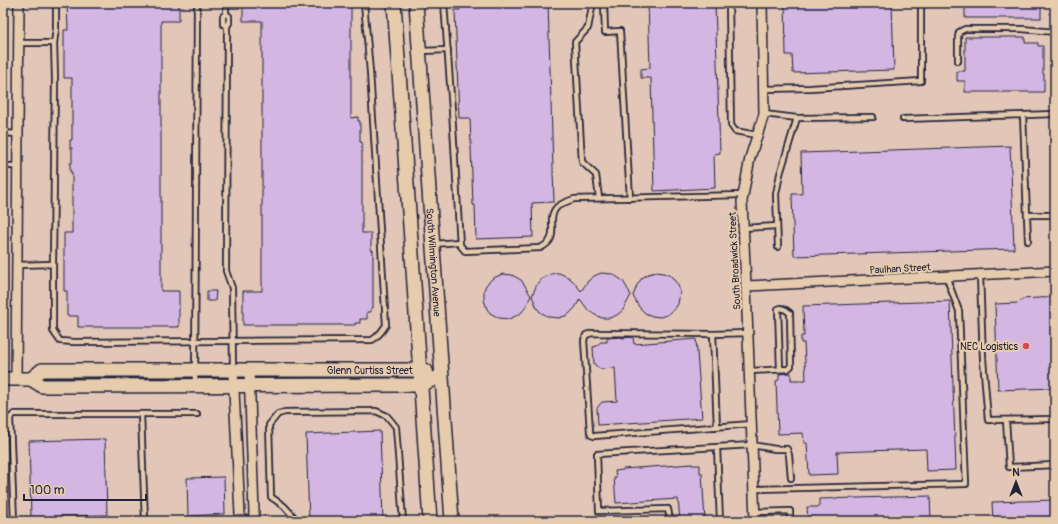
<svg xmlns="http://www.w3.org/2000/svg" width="1058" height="524" font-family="Pangolin,sans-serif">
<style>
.building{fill:#d4b6e3;stroke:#22223b}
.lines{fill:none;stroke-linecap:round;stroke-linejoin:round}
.lane-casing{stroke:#22223b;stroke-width:8}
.street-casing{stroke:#22223b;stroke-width:12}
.secondary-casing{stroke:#22223b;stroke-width:16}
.lane{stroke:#e6cbad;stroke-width:4.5}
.street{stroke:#e6cbad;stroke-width:9}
.secondary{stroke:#e6cbad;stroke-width:13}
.poi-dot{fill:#d1495b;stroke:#e6cbad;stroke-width:1.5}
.labels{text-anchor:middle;stroke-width:4;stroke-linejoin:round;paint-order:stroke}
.street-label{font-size:10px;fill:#22223b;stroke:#e6cbad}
.poi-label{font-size:10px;fill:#22223b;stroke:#e6cbad;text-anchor:end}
</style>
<rect width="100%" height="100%" fill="#e2c7b8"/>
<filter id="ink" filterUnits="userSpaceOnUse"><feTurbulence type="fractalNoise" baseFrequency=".025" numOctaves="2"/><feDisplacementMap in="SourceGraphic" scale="8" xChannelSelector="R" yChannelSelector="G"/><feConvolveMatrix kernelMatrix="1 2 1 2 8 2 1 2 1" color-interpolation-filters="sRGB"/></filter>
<g filter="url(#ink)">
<g class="building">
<polygon points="67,3 179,3 179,21 161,21 161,291 179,291 179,327 78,327 78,316 67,316 67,291 64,291 64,233 72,233 72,172 70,172 70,163 72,163 72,148 70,148 70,140 72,140 72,78 64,78 64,30 68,30"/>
<polygon points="243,3 351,3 351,118 358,117 358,121 360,121 360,142 362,142 362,233 371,233 371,250 373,250 373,308 371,308 371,312 367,312 367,319 360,319 360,323 355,323 355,325 243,325 243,291 262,291 262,21 243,21"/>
<polygon points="459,3 548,3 554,202 532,203 533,237 476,239 475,205 473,205 470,118 459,118 455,10 460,10"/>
<polygon points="648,3 715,3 720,153 714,154 715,188 654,191 651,78 641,78 641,69 650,68"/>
<polygon points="785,3 892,3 894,70 793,73 792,55 786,55"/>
<rect x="965" y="3" width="76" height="15"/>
<polygon points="965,37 1025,37 1025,43 1038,43 1038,46 1043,46 1043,74 1044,74 1044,92 965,92 965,81 957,81 957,71 965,71"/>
<polygon points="1010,146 1014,249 794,256 792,194 802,194 801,153"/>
<polygon points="656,272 663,273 671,276 678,285 680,292 678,304 674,310 667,315 660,317 652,316 645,313 639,307 633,296 637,285 642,278 648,274"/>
<polygon points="554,273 559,273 568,277 572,280 581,291 588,281 594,276 601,273 613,274 623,281 631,295 623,310 617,315 610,318 602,318 595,315 588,310 580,299 575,308 568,315 559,318 549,317 540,312 537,308 532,296 537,284 540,280 549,275"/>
<polygon points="503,274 512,275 521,280 524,284 531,296 525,308 522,312 518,315 509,319 499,318 490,313 487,309 484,300 484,290 486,285 493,278"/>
<polygon points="207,291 216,291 215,301 207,301"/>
<polygon points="1055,297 1055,388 998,390 995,304 1018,303 1022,299"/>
<polygon points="950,301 956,470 927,471 926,449 837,452 838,474 809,475 807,443 804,443 803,433 778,434 776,381 779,380 779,374 791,373 791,380 806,380 804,343 801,343 801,336 804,336 803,306"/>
<polygon points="622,337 622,338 633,337 634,344 696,339 702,418 598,425 597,408 602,402 617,401 615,368 600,369 594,364 593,347 597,346 597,345 601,342 607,342 607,338"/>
<polygon points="380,431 383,521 309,521 306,434"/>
<polygon points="105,439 107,515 31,517 29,441"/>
<polygon points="692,464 692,465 700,465 700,473 702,473 705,521 680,521 678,499 616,503 614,478 616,478 615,471 623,470 623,469"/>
<polygon points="224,477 225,514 188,516 187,478"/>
<polygon points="930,496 931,521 808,521 807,507 819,507 819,499"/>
<polygon points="1055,500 1055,521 993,521 992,502"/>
</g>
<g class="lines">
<defs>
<g id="lane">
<path d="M444,3L452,110L460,245L465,251L540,248C563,238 544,220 557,207C562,203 568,201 574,199L743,195"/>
<polyline points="592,3 592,7 588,28 575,42 582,162 596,175 599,198"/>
<polyline points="604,3 605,32 620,31 630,198"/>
<polyline points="729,3 731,125 735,131 757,135"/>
<polyline points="226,14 229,16 229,23 227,26 223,24 223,16 226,14 226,3"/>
<polyline points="227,26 226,271 232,288 233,370"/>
<polyline points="19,43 54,43 55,79 53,264"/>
<polyline points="54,43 56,29 56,3"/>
<polyline points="421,51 448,50"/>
<polyline points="958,61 958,37 959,32 965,29 1022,29 1055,32"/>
<polyline points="763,89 811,88 921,81 921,3"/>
<polyline points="764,114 797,118 780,174 776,194 778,247"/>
<polyline points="1023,115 1028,241"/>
<polyline points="797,118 873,117"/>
<polyline points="903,119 1055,114"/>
<polyline points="3,133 18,134"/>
<polyline points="3,166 18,166"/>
<polyline points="1027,215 1055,215"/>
<polyline points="743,228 777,226"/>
<polyline points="434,244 459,242"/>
<path d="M17,265L53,264V331L60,341L74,342L372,340C379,336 382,331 386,325L370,72L364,3"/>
<polyline points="980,275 983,359 988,420 1055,419"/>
<polyline points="713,334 748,333"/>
<polyline points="750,371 788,369 791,366 790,313 786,310 781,308 778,309 780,369"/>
<polyline points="195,385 197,3"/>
<polyline points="141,414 197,414"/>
<polyline points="1006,420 1009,467 1055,465"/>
<polyline points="717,427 713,334 592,333 586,335 584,340 590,432 591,435 594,436 752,424"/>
<polyline points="717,447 752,445 775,449 787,449 789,455 791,478"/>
<polyline points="754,489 966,484 959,311 946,276"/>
<polyline points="755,512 790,511 790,521"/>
<polyline points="14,521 10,418 14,414 141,414 145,521"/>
<polyline points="294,521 294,517 284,506 271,497 269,425 278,414 285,412 376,411 387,416 396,427 403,521"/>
<polyline points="670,521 668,509 599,511 597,454 717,447 720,521"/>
</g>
<g id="street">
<polyline points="746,286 1055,271"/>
<polyline points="249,369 254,513 253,519"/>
<polyline points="233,370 240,515 241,519"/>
<polyline points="16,379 19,3"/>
<polyline points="755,521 746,286 742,201 750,158 764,114 762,3"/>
</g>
<g id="secondary">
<polyline points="394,3 411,240 430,521"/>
<path id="s1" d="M416,3L452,521"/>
<polyline points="3,379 31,379 42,386 399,385 421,385 441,376"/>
<path id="s2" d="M31,379L42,370H411L420,369L426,371"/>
</g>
</defs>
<use href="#lane" class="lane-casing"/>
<use href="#street" class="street-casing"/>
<use href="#secondary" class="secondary-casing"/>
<use href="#lane" class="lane"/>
<use href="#street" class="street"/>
<use href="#secondary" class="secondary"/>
</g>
</g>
<circle class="poi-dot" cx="1026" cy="346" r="4"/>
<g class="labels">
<g class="street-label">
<text transform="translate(734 261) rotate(-93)" y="4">South Broadwick Street</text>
<text dy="4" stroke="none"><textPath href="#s1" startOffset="260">South Wilmington Avenue</textPath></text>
<text transform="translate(900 268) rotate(-3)" y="4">Paulhan Street</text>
<text dy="4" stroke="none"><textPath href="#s2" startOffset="342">Glenn Curtiss Street</textPath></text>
</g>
<g class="poi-label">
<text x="1018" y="350">NEC Logistics</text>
</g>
</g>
<rect width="1058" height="524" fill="none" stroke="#e6cbad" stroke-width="16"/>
<rect x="8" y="8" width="1042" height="508" fill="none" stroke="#22223b" stroke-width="1.5" filter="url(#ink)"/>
<g transform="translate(1016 482)" stroke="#e6cbad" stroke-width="3" paint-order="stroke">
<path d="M0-3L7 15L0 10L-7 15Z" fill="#22223b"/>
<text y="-6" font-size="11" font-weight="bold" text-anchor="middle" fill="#22223b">N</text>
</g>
<path d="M24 494v6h122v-6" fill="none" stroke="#22223b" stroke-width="2"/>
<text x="30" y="494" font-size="12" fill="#22223b" stroke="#e6cbad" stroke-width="3" paint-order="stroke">100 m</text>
</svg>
